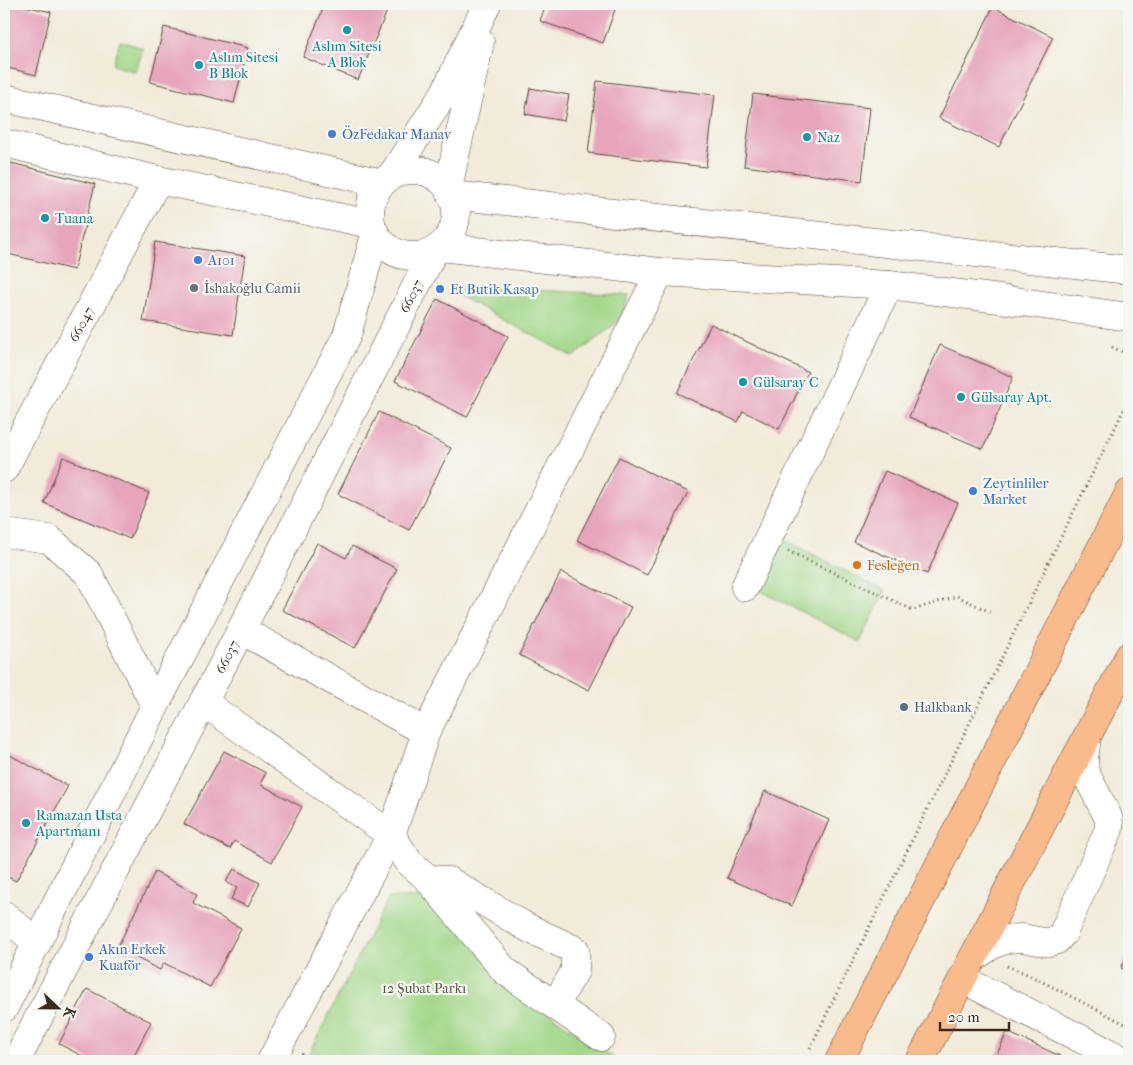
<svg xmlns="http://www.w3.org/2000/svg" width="1133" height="1065" font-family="'IM FELL French Canon',serif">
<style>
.green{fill:#a1d788;stroke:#6e8053}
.building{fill:#e7a5bc}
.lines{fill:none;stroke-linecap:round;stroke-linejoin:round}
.minor-casing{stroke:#56473a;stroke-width:29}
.major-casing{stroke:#56473a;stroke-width:29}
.path{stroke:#56473a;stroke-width:3;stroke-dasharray:1 4;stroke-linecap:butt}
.minor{stroke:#fff;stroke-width:28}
.major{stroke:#fabb8c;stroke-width:28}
.culture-dot{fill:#0f9aa8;stroke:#f6f6f2;stroke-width:2}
.shop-dot{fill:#3f7fe0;stroke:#f6f6f2;stroke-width:2}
.worship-dot{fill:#6b7280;stroke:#f6f6f2;stroke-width:2}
.food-dot{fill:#e8710a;stroke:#f6f6f2;stroke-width:2}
.service-dot{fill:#5c6f8a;stroke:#f6f6f2;stroke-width:2}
.labels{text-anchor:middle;stroke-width:4.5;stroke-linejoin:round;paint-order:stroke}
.culture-label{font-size:14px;fill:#0d838f;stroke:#f6f6f2;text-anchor:start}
.shop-label{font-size:14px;fill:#366cbe;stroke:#f6f6f2;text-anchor:start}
.worship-label{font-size:14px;fill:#5b616d;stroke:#f6f6f2;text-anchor:start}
.street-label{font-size:14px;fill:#3b2a1e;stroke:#f6f6f2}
.food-label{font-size:14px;fill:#c56008;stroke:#f6f6f2;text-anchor:start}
.service-label{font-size:14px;fill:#4e5e75;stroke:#f6f6f2;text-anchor:start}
.park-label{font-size:14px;fill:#545538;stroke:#f6f6f2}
</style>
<rect width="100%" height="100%" fill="#f6f6f2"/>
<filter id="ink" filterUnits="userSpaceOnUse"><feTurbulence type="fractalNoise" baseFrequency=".02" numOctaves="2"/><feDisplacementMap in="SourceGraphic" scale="10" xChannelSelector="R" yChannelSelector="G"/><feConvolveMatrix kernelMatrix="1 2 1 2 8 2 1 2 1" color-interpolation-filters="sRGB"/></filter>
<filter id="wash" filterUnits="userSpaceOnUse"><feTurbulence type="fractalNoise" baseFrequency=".0096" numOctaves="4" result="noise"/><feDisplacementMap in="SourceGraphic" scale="20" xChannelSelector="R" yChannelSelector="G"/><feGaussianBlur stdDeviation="1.12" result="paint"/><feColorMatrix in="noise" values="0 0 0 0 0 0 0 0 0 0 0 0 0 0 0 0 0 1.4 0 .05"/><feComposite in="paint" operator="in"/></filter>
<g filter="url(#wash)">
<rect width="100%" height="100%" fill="#f2ebd9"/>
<g class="green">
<polygon points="120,41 143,48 136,72 113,65"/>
<polygon points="462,286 629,295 619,321 573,357 452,292"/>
<polygon points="785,540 885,591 860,642 759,590"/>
<polygon points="442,897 497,978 618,1061 305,1061 388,898"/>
</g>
<g id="blocks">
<g class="building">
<polygon points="9,4 16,4 51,12 36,75 4,67 4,24"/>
<polygon points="325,4 390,4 358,80 303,57"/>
<polygon points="546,4 617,4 603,43 540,21"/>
<polygon points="993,7 1053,37 999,147 939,118"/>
<polygon points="164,27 248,48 234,103 150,82"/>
<polygon points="597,81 715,95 706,167 588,153"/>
<polygon points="530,88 569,95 564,121 525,114"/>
<polygon points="753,94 870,108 862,181 744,166"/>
<polygon points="7,162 95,184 74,270 4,253 4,175"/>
<polygon points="155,242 245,256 233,335 143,321"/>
<polygon points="437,299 508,336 467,417 395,381"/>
<polygon points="711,324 808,372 779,429 743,411 738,422 677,393"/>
<polygon points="940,345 1013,377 983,449 909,417"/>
<polygon points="379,412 451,448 409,530 338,494"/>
<polygon points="63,457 149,493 130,539 44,503"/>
<polygon points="619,457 688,492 647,575 577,540"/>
<polygon points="885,471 958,503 927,574 854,542"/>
<polygon points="317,543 346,558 352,546 397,569 355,648 282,610"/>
<polygon points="561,572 631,607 589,690 519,655"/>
<polygon points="224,751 266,773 260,784 302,807 272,862 234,841 230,849 184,824"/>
<polygon points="4,752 68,786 16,881 4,875"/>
<polygon points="765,791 829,820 792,906 727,878"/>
<polygon points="234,869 260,883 248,907 231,899 237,888 226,882"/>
<polygon points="155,872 197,894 193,903 241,928 210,987 164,963 160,970 117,948"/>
<polygon points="1129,952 1129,972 1121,968"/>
<polygon points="87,989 151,1022 131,1061 92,1061 59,1044"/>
<polygon points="1007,1032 1060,1056 1058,1061 994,1061"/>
</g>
</g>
</g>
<g filter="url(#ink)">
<use href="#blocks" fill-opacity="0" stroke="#56473a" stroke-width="1"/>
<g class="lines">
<defs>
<g id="minor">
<polyline points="4,98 382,183"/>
<polyline points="4,143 158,180 371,224"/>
<circle cx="413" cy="213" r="43"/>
<polyline points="392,175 445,92 487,4"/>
<polyline points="448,188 480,42"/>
<polyline points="451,195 1129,270"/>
<polyline points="440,247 660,272 889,285 1000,299 1129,317"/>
<path id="s1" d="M4,469L158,180"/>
<polyline points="4,533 49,539 89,574 155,706"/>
<polyline points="745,587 889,285"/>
<polyline points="241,630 426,732"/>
<polyline points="203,702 391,835 409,862 427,878 505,971 601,1037"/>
<polyline points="427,878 449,881 528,928 575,950 575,971 555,1005"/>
<polyline points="4,915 37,943"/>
<polyline points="973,958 992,945 1007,939 1022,938 1044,942 1050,942 1057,940 1063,933 1109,829 1109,823 1108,817 1085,772 1084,759 1087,737"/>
<polyline points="962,979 1125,1061"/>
<polyline points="4,1008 155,706 347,335 375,235"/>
<path id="s2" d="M16,1061L241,630L434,251"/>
<polyline points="271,1061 391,835 426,732 660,272"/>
</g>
<g id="major">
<polyline points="839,1061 1129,493"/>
<polyline points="920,1061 1070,769 1129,656"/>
</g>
</defs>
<use href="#minor" class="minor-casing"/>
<use href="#major" class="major-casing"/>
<g class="path">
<polyline points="1112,347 1121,351 1129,359"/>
<polyline points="788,551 913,610 957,596 990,612"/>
<polyline points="1007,966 1027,974 1129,1026"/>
<polyline points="810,1048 1125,407 1129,395"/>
<polyline points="301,1054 314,1061"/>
</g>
<use href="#minor" class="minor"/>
<use href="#major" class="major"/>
</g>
</g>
<g class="culture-dot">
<circle cx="347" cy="30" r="5"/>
<circle cx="199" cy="65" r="5"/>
<circle cx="807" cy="137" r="5"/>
<circle cx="45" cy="218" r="5"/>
<circle cx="743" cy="382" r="5"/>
<circle cx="961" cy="397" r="5"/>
<circle cx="26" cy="823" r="5"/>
</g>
<g class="shop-dot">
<circle cx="332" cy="134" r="5"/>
<circle cx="198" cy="260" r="5"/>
<circle cx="440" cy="289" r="5"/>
<circle cx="973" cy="491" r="5"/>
<circle cx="89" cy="957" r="5"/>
</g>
<circle class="worship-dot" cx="194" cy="288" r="5"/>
<circle class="food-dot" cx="857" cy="565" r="5"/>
<circle class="service-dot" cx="904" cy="707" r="5"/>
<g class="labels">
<g class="culture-label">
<text x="347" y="51" text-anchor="middle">Aslım Sitesi<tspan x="347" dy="16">A Blok</tspan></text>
<text x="209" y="62">Aslım Sitesi<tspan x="209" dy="16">B Blok</tspan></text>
<text x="817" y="142">Naz</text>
<text x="55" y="223">Tuana</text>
<text x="753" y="387">Gülsaray C</text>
<text x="971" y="402">Gülsaray Apt.</text>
<text x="36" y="820">Ramazan Usta<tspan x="36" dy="16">Apartmanı</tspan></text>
</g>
<g class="shop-label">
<text x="342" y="139">ÖzFedakar Manav</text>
<text x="208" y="265">A101</text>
<text x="450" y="294">Et Butik Kasap</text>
<text x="983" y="488">Zeytinliler<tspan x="983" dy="16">Market</tspan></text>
<text x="99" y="954">Akın Erkek<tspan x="99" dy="16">Kuaför</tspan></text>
</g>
<g class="worship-label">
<text x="204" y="293">İshakoğlu Camii</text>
</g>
<g class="street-label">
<text dy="5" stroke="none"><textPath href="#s2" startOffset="861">66037</textPath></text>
<text dy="5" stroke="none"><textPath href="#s1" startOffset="164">66047</textPath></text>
<text dy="5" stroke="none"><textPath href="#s2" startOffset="456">66037</textPath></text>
</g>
<g class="food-label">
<text x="867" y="570">Fesleğen</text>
</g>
<g class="service-label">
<text x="914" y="712">Halkbank</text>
</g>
<g class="park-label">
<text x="424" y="993">12 Şubat Parkı</text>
</g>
</g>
<rect width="1133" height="1065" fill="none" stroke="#f6f6f2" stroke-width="20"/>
<g transform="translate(58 1008) rotate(112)" stroke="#f6f6f2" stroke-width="4" paint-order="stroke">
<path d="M0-4L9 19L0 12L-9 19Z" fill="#3b2a1e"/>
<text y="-8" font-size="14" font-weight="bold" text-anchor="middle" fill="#3b2a1e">K</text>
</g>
<path d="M940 1022v8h69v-8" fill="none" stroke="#3b2a1e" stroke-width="2.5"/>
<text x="948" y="1022" font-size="15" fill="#3b2a1e" stroke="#f6f6f2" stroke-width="4" paint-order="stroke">20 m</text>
</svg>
